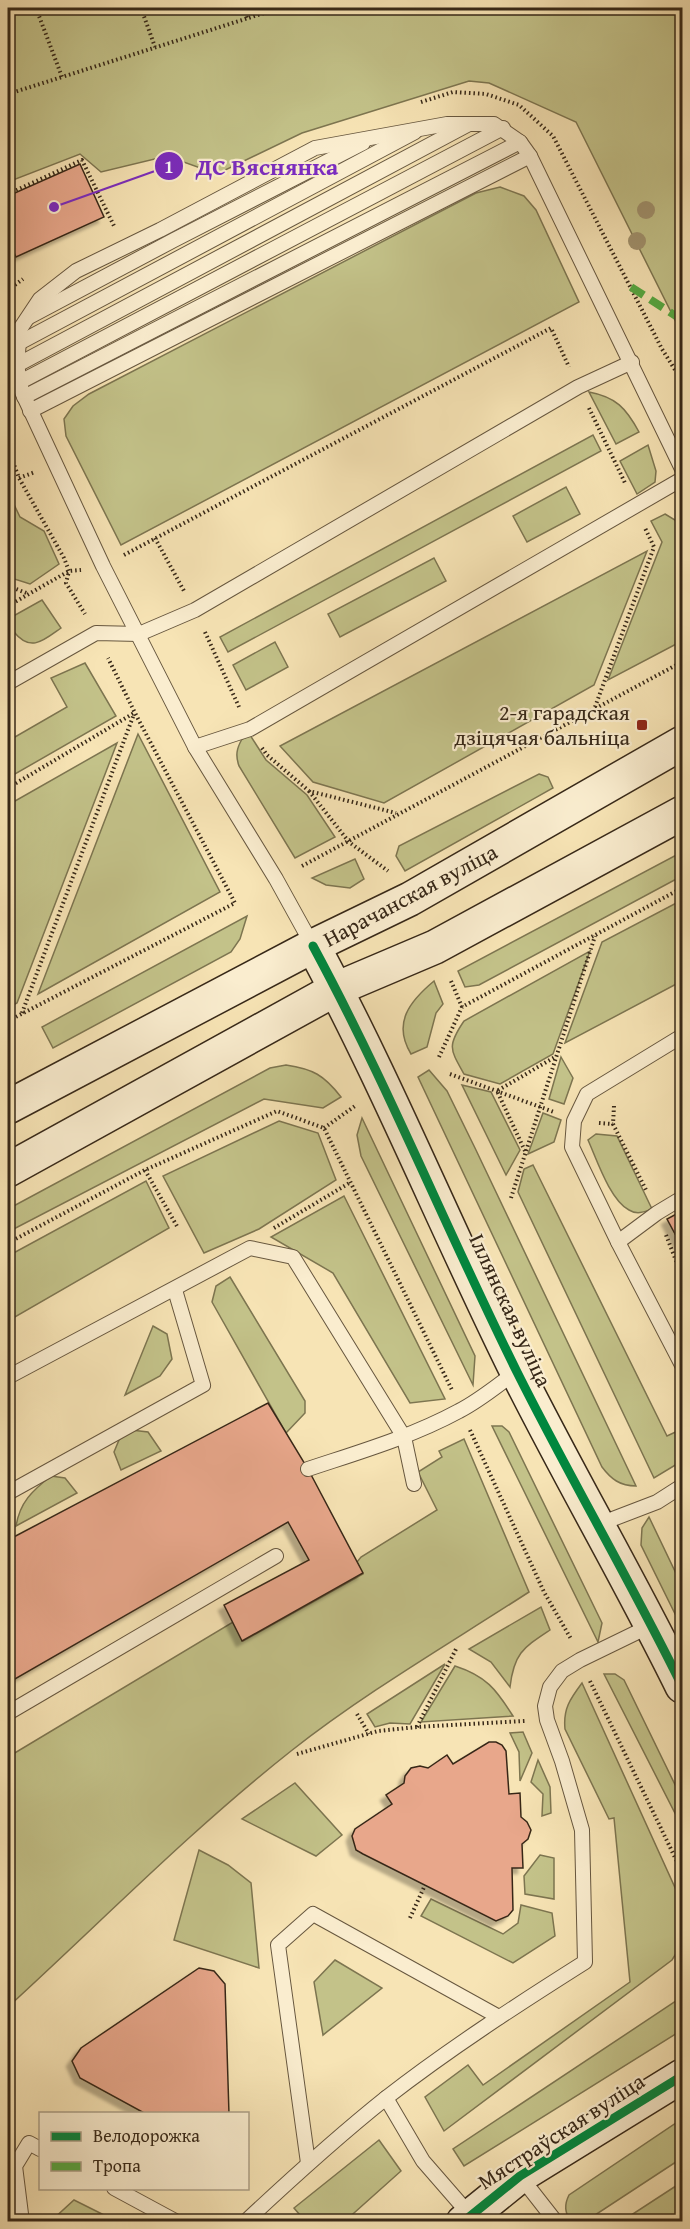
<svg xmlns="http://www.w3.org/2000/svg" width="690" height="2229" font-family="'Gentium Book Plus',serif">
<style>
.green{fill:#c3c289;stroke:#7d7550;stroke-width:1.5}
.building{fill:#e8a78b;stroke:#372818;stroke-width:1.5;filter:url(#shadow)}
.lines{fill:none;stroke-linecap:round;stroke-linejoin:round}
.lane-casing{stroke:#67573f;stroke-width:16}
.secondary-casing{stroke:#372818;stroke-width:36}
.path{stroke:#372818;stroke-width:4;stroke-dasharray:1.5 3;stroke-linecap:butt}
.lane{stroke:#faedcf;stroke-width:14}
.secondary{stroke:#faedcf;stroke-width:33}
.quiet{stroke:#55aa42;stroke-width:8;stroke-dasharray:15 8;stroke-linecap:butt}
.cycleway-casing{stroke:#faedcf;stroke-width:13}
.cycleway{stroke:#00873e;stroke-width:9}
.tree{fill:#a1926e}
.poi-dot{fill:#8f2418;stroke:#faedcf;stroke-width:2}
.labels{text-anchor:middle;stroke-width:4.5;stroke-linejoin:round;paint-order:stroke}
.poi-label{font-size:22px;fill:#372818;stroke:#faedcf;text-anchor:end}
.street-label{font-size:22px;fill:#372818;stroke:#faedcf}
.leader{fill:none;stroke:#7b2cbf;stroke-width:2}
.callout-dot{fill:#7b2cbf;stroke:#faedcf;stroke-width:2}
.mark-label{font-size:18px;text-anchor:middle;font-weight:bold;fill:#fff}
.callout-label{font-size:24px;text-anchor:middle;font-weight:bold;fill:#7b2cbf;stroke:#faedcf;stroke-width:4.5;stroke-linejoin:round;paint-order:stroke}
</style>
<defs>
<filter id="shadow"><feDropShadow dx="-5.5" dy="5.5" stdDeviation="1.5" flood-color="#0004"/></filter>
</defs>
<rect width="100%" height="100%" fill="#f7e4b5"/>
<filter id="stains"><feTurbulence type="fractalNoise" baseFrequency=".00333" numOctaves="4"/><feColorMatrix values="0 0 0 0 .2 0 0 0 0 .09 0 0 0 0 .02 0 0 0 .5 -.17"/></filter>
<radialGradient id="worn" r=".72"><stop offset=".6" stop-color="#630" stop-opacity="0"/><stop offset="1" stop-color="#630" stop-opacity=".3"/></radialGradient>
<g class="green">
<polygon points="8,8 682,8 682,334 576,122 489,83 469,81 302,133 217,174 167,156 101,172 80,154 8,182"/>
<polygon points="500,187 524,196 536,210 579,302 121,545 66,436 64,419 73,406 89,394 476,193"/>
<path d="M589,392C616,397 626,408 639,432L616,444Z"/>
<polygon points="593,435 601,451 228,652 220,637"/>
<polygon points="648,445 656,471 655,482 637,494 620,461"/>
<polygon points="566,487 580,514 527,542 513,516"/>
<polygon points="8,492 20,517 44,531 59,564 30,584 8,577"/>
<polygon points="665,514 675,520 682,532 682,641 608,680 662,542 651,521"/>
<polygon points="647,551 594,685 384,803 313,782 280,746"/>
<polygon points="434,558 446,581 340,637 328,614"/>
<path d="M42,600L61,628C44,640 31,653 14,632C10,627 7,626 8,619Z"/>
<polygon points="275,642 288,667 246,690 233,665"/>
<polygon points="85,663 116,716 8,778 8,741 67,707 51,678"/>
<polygon points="138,734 220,892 38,994"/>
<path d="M250,735L266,760L307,795L335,837L295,858L239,766C235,755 237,748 242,739Z"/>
<polygon points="117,743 17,1003 8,1008 8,805"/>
<polygon points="539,774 548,777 553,788 405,871 396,856 399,846"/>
<polygon points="682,852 682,876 479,985 465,987 458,971"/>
<polygon points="355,859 364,879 350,888 326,885 312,878"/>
<polygon points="682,900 682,981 565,1043 602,942"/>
<polygon points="247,916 240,939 231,952 53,1048 42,1027"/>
<path d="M590,951L553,1054L500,1084L464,1074C450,1049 447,1046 464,1021Z"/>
<path d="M434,981L443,1004L436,1013L427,1047L411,1054C392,1023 410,1001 434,981Z"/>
<polygon points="561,1057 573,1078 564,1104 549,1099"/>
<path d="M286,1065C313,1069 324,1075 341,1097L323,1108L264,1099L8,1232V1209L270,1068Z"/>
<path d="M429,1070L447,1091L475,1148L636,1486C620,1486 611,1479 602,1467L418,1077Z"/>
<polygon points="462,1085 491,1092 520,1150 506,1175"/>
<polygon points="543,1113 561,1120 554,1142 528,1154"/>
<polygon points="362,1118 475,1356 473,1385 361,1156 357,1135"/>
<polygon points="279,1121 318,1133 336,1180 259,1229 204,1253 163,1176"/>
<path d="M596,1134L617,1136L652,1209C644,1212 637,1215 629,1210C610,1200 597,1160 588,1140Z"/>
<polygon points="533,1165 667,1436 682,1429 682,1461 654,1478 518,1192 524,1169"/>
<polygon points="146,1181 169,1228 8,1321 8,1256"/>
<polygon points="344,1196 445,1399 410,1403 333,1273 271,1237"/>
<polygon points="230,1277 305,1401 305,1413 286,1433 212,1302 216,1286"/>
<polygon points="153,1326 167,1334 172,1359 160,1376 125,1395"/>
<polygon points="492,1426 502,1426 509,1432 602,1623 598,1642"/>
<polygon points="131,1430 148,1432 161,1451 121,1470 114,1452 119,1440"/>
<path d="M464,1439L529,1592C449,1644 366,1692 291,1751C191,1830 102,1921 8,2007V1757L233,1622L243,1641L363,1574L357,1562L361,1557L437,1510L418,1472L442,1457L439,1451Z"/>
<path d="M51,1476L65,1478L77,1493L16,1526C20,1502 32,1491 51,1476Z"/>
<polygon points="649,1517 682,1586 682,1628 641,1545 642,1528"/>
<path d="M541,1607L550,1630C523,1648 514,1653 510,1687L491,1662L469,1649Z"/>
<polygon points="445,1664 410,1724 390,1723 375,1727 367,1714"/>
<path d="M455,1666C486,1676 496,1689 513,1716L421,1722Z"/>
<polygon points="604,1674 615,1674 624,1680 682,1799 682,1827"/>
<path d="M582,1683L682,1903V1944L672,1960L444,2131L425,2097L468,2065L483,2085L630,1982L614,1818L609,1819L565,1729C563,1709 570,1699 582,1683Z"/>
<polygon points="523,1732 532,1753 520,1781 519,1752 510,1733"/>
<polygon points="538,1760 550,1787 551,1813 542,1816 543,1794 531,1782"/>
<polygon points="295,1783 342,1835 316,1856 242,1819"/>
<polygon points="199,1850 228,1865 251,1883 259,1968 174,1940"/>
<polygon points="540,1855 554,1858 554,1899 525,1894 524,1876"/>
<polygon points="431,1899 503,1934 518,1923 521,1905 552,1913 555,1936 513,1963 421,1916"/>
<polygon points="335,1960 382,1988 323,2035 314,1982"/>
<polygon points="682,1997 682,2030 464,2166 453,2149"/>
<path d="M682,2119V2158L586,2221H570C565,2212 564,2205 569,2195Z"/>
<polygon points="379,2140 401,2171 345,2221 305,2221 294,2208"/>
<polygon points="682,2182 682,2221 622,2221"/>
<polygon points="74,2200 116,2221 51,2221"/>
</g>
<g class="building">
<polygon points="80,164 104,217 16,257 8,239 8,196"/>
<polygon points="682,1211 682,1247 667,1219"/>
<polygon points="268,1403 308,1469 363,1573 242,1641 224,1605 309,1560 288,1522 8,1683 8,1540"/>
<polygon points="489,1742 496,1742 502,1745 506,1751 509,1794 520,1793 521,1817 527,1822 531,1830 528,1839 522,1844 523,1868 512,1868 513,1910 508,1916 496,1921 363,1854 356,1850 352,1836 355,1829 392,1804 386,1795 404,1783 405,1776 411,1768 420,1766 428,1768 447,1755 453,1764"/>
<polygon points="199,1968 214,1971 225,1984 229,2114 146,2114 80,2078 72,2061 81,2048"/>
</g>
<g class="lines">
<defs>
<g id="lane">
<polyline points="29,317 174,240 363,143"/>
<polyline points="17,344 415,132"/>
<polyline points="17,365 469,124"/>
<polyline points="20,382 503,128"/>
<polyline points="24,397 520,142"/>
<polyline points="30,411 530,156"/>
<polyline points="8,683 96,633 139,634 195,610 578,387 632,362"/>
<polyline points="195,747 250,729 682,479"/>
<polyline points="313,946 276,879 195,747 103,566 22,392 17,365 20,329 40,299 76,271 160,230 315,148 447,124 494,124 520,142 530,156 682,469"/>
<polyline points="682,1036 587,1094 574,1121 572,1147 618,1242 682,1365"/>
<polyline points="618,1242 657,1213 682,1198"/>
<polyline points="8,1377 250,1248 293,1257 404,1437 414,1484"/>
<path d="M308,1469C359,1452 411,1437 459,1411C479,1401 498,1385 516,1372"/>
<polyline points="8,1493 203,1385 175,1290"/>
<polyline points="597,1525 657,1502 682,1486"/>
<polyline points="8,1713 276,1556"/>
<polyline points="386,2098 423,2161 470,2215"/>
<polyline points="308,2163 278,1945 313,1914 499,2017"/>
<polyline points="520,2176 556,2222"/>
<polyline points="114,2188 177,2222"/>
<polyline points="22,2222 15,2166 29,2143 40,2149"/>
<path d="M245,2222C291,2179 337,2137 386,2098C449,2049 517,2005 585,1962L582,1830L562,1761L547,1720L545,1706L550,1687L562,1671L580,1660L652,1625"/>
</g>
<g id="secondary">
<path d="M313,946C388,1085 447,1231 517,1372C570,1478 630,1580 682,1686"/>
<polyline points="8,1107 313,946 410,899 682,743"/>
<polyline points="8,1170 336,989 435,947 682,813"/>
<polyline points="463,2222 520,2176 682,2076"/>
</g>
</defs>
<use href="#lane" class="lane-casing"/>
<use href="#secondary" class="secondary-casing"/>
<g class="path">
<polyline points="36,8 62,77 280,8"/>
<polyline points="141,8 155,47"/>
<polyline points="243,8 247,18"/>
<polyline points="8,94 62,77"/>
<polyline points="421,102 453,92 486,94 519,105 553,136 662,349 682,381"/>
<polyline points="8,194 82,160 114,226"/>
<polyline points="8,273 12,287"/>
<polyline points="8,296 12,287 23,279"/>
<polyline points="589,408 626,485"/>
<polyline points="8,449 19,478 64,558 69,571 66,583 85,614"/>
<polyline points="19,478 35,472"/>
<polyline points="155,538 184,591"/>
<polyline points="124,555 551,328 569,367"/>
<polyline points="8,586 29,594"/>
<polyline points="8,606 69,571 81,570"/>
<polyline points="205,632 239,707"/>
<polyline points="595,707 654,547 645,528"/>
<polyline points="262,748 267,755 309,791 396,813"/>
<polyline points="8,788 134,713"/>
<polyline points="309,791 349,842 388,871"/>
<polyline points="302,866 682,662"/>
<polyline points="451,981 462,1007"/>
<polyline points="22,1013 134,714"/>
<polyline points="8,1021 235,903 135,713 108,658"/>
<polyline points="439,1057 462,1007 682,888"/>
<polyline points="450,1074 554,1112"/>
<polyline points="614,1106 613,1124 647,1192"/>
<polyline points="599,1123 613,1124"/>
<polyline points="324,1128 355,1106"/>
<polyline points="525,1151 497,1091 555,1057"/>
<polyline points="145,1170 178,1228"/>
<polyline points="511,1198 595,936"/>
<polyline points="274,1228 351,1182"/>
<polyline points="666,1235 682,1276"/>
<polyline points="8,1243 145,1170 277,1111 324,1128 452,1390"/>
<polyline points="470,1430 544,1592 571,1639"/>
<polyline points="590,1681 682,1872"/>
<polyline points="357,1714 369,1734"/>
<polyline points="417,1727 457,1647"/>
<polyline points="297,1754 378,1731 417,1727 525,1721"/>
<polyline points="410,1918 425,1885"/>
<polyline points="682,1970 682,1974"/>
<polyline points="138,2114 140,2110"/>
</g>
<use href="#lane" class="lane"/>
<use href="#secondary" class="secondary"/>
<polyline class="quiet" points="631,287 682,320"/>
<defs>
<g id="cycleway">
<path d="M313,946C388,1085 447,1231 517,1372C570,1478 630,1580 682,1686"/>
<polyline points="463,2222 520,2176 682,2076"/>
</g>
</defs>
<use href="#cycleway" class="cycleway-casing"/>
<use href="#cycleway" class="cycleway"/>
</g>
<g class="tree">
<circle cx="646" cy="210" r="9"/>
<circle cx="637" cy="241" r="9"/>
</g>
<rect class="poi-dot" x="636" y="719" width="12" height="12" rx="3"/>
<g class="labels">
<g class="poi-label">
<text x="630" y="720">2-я гарадская<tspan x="630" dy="25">дзіцячая бальніца</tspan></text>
</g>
<g class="street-label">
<text transform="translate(410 895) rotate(-28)" y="8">Нарачанская вуліца</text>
<text transform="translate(511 1310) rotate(65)" y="8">Іллянская вуліца</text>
<text transform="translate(561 2131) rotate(-33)" y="8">Мястраўская вуліца</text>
</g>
</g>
<path class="leader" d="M54 207L169 166"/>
<g class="callout-dot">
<circle cx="54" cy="207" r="6"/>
<circle cx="169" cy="166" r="15"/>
</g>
<g class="mark-label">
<text x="169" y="173">1</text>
</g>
<g class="callout-label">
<text x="267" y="175">ДС Вяснянка</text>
</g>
<rect width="690" height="2229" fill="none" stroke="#f7e4b5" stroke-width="30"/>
<rect x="9" y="9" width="672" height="2211" fill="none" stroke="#372818" stroke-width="3"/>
<rect x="15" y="15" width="660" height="2199" fill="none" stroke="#372818" stroke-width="1.5"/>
<rect x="39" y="2112" width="210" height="78" fill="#faedcf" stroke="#ac9e86" stroke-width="1.5"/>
<rect x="51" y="2132" width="30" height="9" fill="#00873e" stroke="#ac9e86" stroke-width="1.5"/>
<text x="93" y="2142" font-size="18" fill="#372818">Велодорожка</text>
<rect x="51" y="2162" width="30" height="9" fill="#55aa42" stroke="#ac9e86" stroke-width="1.5"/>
<text x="93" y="2172" font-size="18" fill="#372818">Тропа</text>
<rect width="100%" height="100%" filter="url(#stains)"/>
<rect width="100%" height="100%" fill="url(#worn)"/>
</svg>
